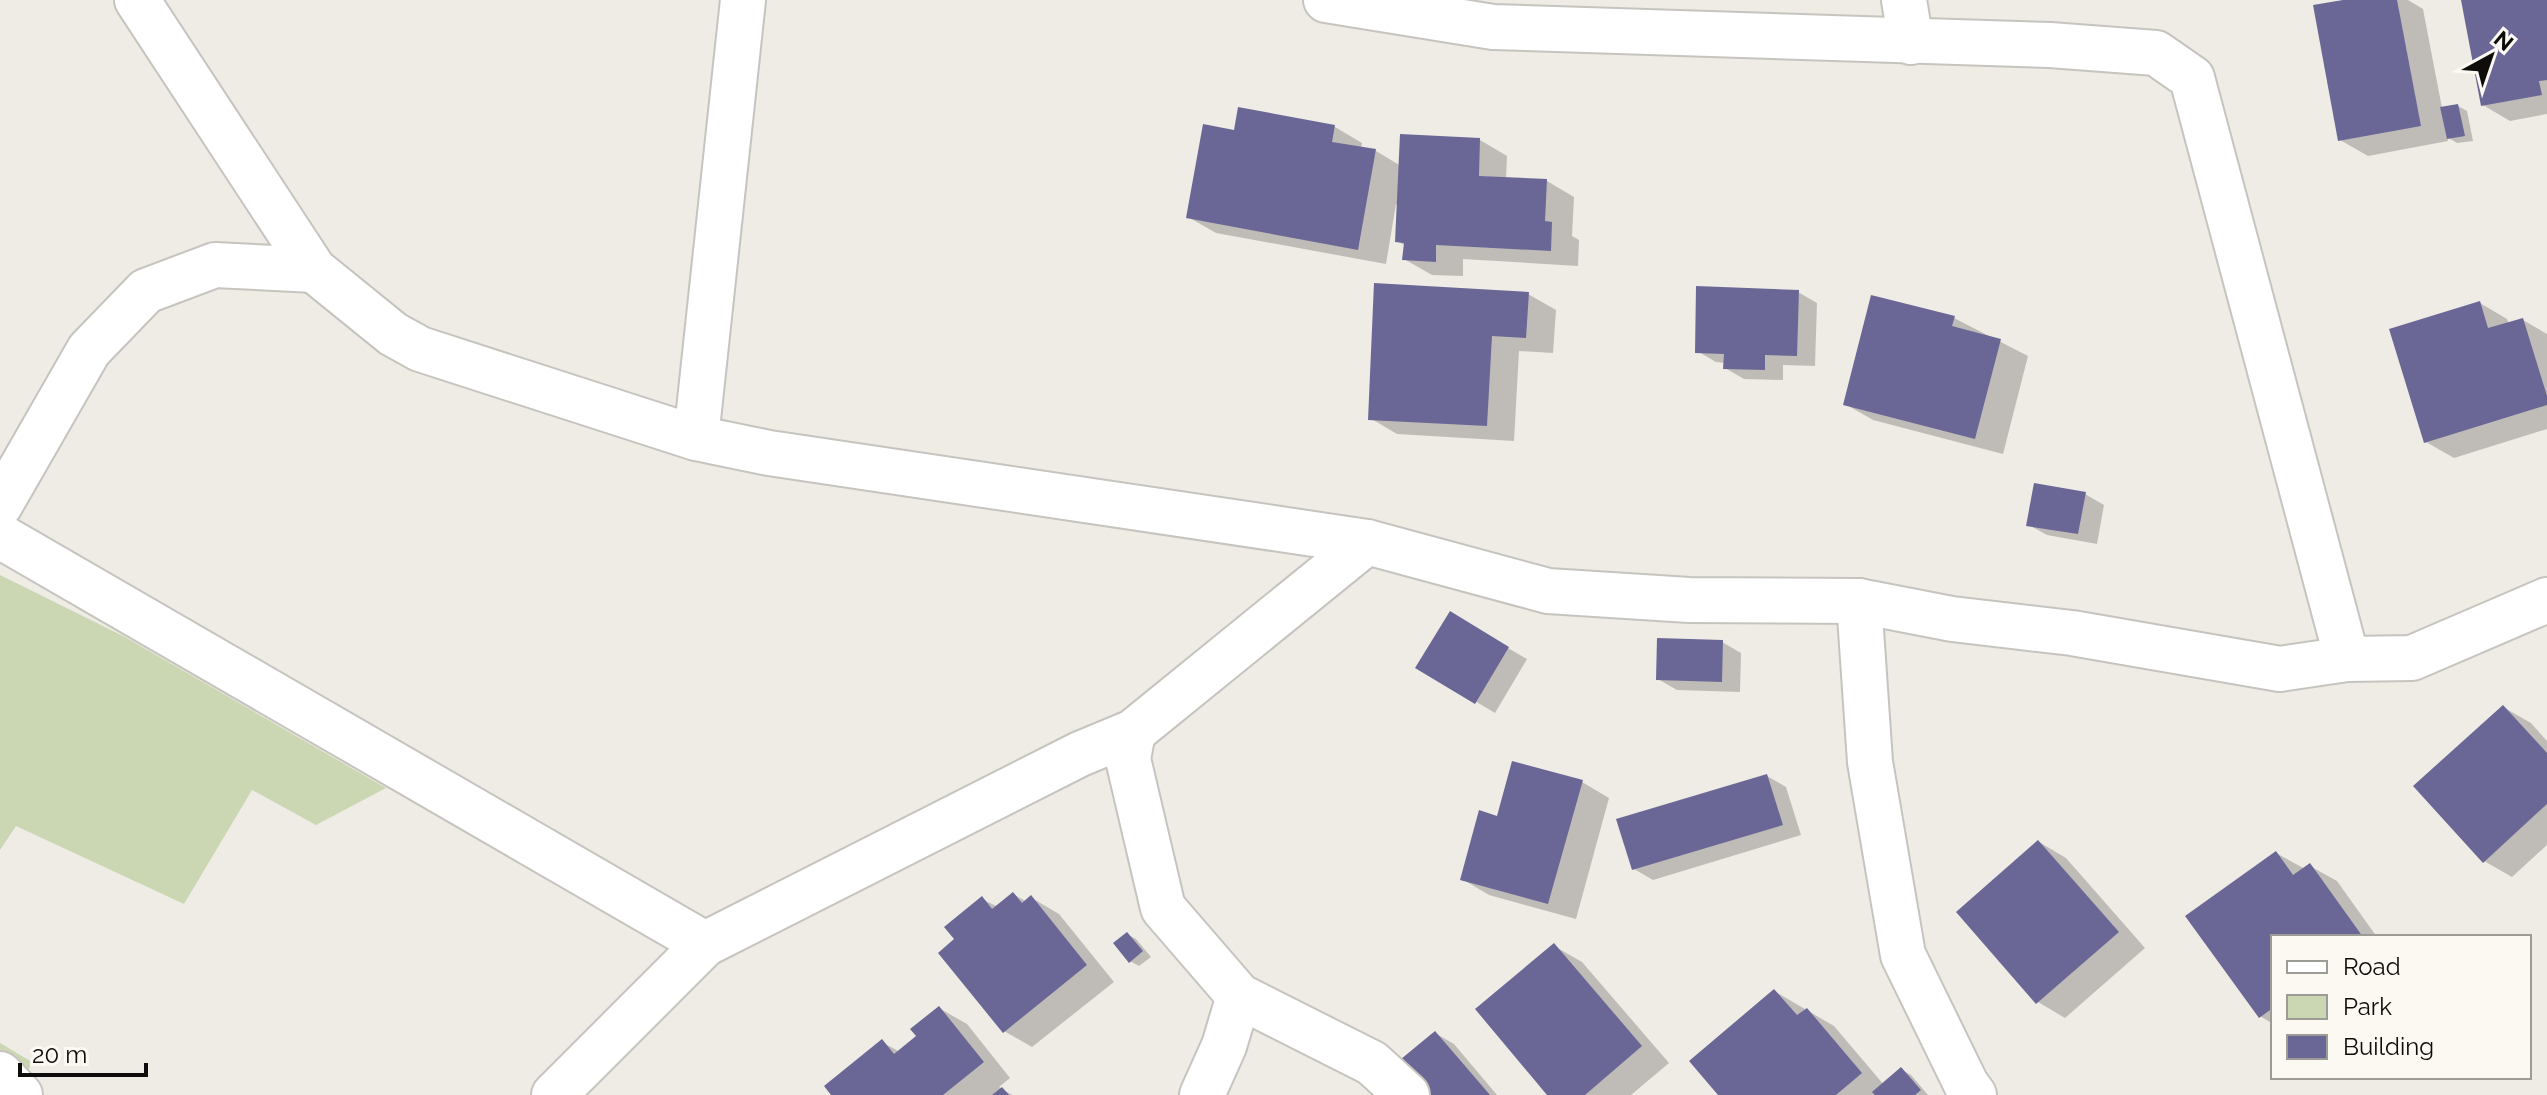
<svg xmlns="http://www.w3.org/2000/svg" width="2547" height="1095" font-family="Raleway,sans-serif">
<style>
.green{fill:#cbd6b3}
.shadow{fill:#0003}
.building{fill:#6a6797}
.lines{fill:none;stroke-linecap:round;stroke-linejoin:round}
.minor-casing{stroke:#c6c4be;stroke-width:48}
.minor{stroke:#fff;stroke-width:44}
</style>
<rect width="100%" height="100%" fill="#efece5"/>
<g class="green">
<polygon points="0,575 125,637 386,788 316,825 252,790 184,904 16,826 0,850"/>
<polygon points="0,1043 32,1062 17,1095 0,1095"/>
</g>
<g class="shadow">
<polygon points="2354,0 2408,0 2423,9 2442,108 2458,106 2467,111 2473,141 2457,143 2447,137 2448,141 2368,156 2340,140"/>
<polygon points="2463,0 2547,0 2547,114 2510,121 2483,105"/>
<polygon points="1239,110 1335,127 1362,143 1361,149 1376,151 1401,166 1480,140 1507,156 1506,179 1547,181 1574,197 1572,236 1579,240 1578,266 1463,259 1463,276 1432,275 1404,259 1406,246 1397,241 1399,204 1396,204 1386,264 1216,233 1188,217 1235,132"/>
<polygon points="1798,292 1817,303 1815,366 1783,365 1783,380 1744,379 1725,368 1725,363 1716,362 1697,351"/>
<polygon points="1528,294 1556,310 1553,353 1519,351 1514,441 1397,434 1370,418"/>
<polygon points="2480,303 2507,319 2509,324 2523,320 2547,334 2547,429 2454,458 2426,442"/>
<polygon points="1954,318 2028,356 2003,454 1873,420 1845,404"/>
<polygon points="2085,494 2104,505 2097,544 2047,535 2029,525"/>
<polygon points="1450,614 1527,659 1495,713 1418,667"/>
<polygon points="1722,642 1741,653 1740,692 1677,690 1658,679"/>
<polygon points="2503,707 2531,723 2547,741 2547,845 2512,877 2484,861"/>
<polygon points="1767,776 1786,787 1801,835 1653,880 1634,869"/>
<polygon points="1582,782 1609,798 1576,919 1489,895 1462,879 1499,818"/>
<polygon points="2039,842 2066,858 2145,948 2065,1018 2038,1002"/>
<polygon points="2276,853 2305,869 2310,866 2337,881 2377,937 2273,937 2273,1024 2260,1016"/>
<polygon points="1013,894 1027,902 1032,898 1059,914 1114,982 1032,1047 1004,1031 957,940 982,899 998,907"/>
<polygon points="1127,934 1136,939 1151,957 1139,966 1130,961"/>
<polygon points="1554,946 1582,962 1669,1063 1631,1095 1550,1095"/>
<polygon points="1774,991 1834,1026 1884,1085 1902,1070 1911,1075 1928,1095 1721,1095"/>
<polygon points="939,1008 967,1024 1010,1078 999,1087 1012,1095 833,1095 882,1042 900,1052 919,1037"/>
<polygon points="1435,1033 1454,1044 1497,1095 1424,1095"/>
</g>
<g class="building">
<polygon points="2343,0 2397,0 2421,126 2338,141 2313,5"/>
<polygon points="2461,0 2547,0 2547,80 2539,81 2542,95 2481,106"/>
<polygon points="2458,104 2465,136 2447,139 2440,107"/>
<polygon points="1238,107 1335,125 1332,142 1376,149 1358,250 1186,218 1203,124 1234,130"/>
<polygon points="1400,134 1480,138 1479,176 1547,179 1545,221 1552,222 1551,251 1436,245 1436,262 1402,260 1404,243 1395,242"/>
<polygon points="1374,283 1529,292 1526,338 1492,336 1487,426 1368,420"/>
<polygon points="1696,286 1799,290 1797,356 1765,355 1765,370 1723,369 1724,354 1695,353"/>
<polygon points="1871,295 1955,316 1952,326 2001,339 1975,439 1843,405"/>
<polygon points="2480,301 2488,328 2523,318 2547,396 2547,405 2424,443 2389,329"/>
<polygon points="2034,483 2086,492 2078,534 2026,526"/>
<polygon points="1450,611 1509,647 1475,704 1415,668"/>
<polygon points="1657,638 1723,640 1722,682 1656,680"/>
<polygon points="2503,705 2547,753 2547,804 2483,863 2413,786"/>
<polygon points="1512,761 1583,780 1548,904 1460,880 1479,810 1497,816"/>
<polygon points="1767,774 1783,825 1632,870 1616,819"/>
<polygon points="2038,840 2119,932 2036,1004 1956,912"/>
<polygon points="2276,851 2293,875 2310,863 2363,937 2273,937 2273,1008 2259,1018 2185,916"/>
<polygon points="1013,892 1022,903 1031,895 1087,965 1003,1033 938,953 954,939 944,927 982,896 992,909"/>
<polygon points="1127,932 1143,951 1129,963 1113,943"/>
<polygon points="1554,943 1642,1046 1585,1095 1547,1095 1475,1009"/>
<polygon points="1774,989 1797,1015 1807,1008 1862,1073 1836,1095 1718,1095 1689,1061"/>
<polygon points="939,1006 984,1062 943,1095 831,1095 824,1086 882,1039 894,1054 916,1036 910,1029"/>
<polygon points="1435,1031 1490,1095 1421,1095 1395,1064"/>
<polygon points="1901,1067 1921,1090 1915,1095 1875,1095 1872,1092"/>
<polygon points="1002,1087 1009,1095 992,1095"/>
</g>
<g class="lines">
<defs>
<g id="minor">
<polyline points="137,0 314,270 393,334 420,349 696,438 769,453 1367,542 1548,591 1689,600 1859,601 1952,619 2072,633 2280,669 2347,659 2412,658 2547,600"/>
<polyline points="1326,0 1493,27 2050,45 2156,53 2192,78 2347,659"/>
<polyline points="1904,0 1911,42"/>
<polyline points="696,438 743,0"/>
<polyline points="0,505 89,350 146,291 215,265 314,270"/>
<polyline points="0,536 705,944"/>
<polyline points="1859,601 1870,762 1903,955 1966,1084 1974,1095"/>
<polyline points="1133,732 1128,759 1163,908 1239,996 1372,1063 1407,1095"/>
<polyline points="0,1074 20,1095"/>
<polyline points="554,1095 705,944 1080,754 1133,732 1367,542"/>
<polyline points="1202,1095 1224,1046 1239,996"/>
</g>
</defs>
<use href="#minor" class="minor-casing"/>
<use href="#minor" class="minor"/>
</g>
<rect x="2271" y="935" width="260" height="144" fill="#fcf9f3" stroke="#9d9b96" stroke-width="2"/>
<rect x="2287" y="961" width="40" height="12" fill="#ffffff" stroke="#9d9b96" stroke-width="2"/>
<text x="2343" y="975" font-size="24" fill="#0e0d0b">Road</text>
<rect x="2287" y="995" width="40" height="24" fill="#cbd6b3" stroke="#9d9b96" stroke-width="2"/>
<text x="2343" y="1015" font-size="24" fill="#0e0d0b">Park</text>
<rect x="2287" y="1035" width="40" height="24" fill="#6a6797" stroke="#9d9b96" stroke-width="2"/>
<text x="2343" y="1055" font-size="24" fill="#0e0d0b">Building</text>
<g transform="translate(2491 56) rotate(40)" stroke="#fcf9f3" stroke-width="6" paint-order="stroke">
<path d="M0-6L14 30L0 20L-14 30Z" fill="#0e0d0b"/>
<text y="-12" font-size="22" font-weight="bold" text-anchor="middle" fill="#0e0d0b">N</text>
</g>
<path d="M20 1063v12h126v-12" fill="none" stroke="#0e0d0b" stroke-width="4"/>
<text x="32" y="1063" font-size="24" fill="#0e0d0b" stroke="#fcf9f3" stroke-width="6" paint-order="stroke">20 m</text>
</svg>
